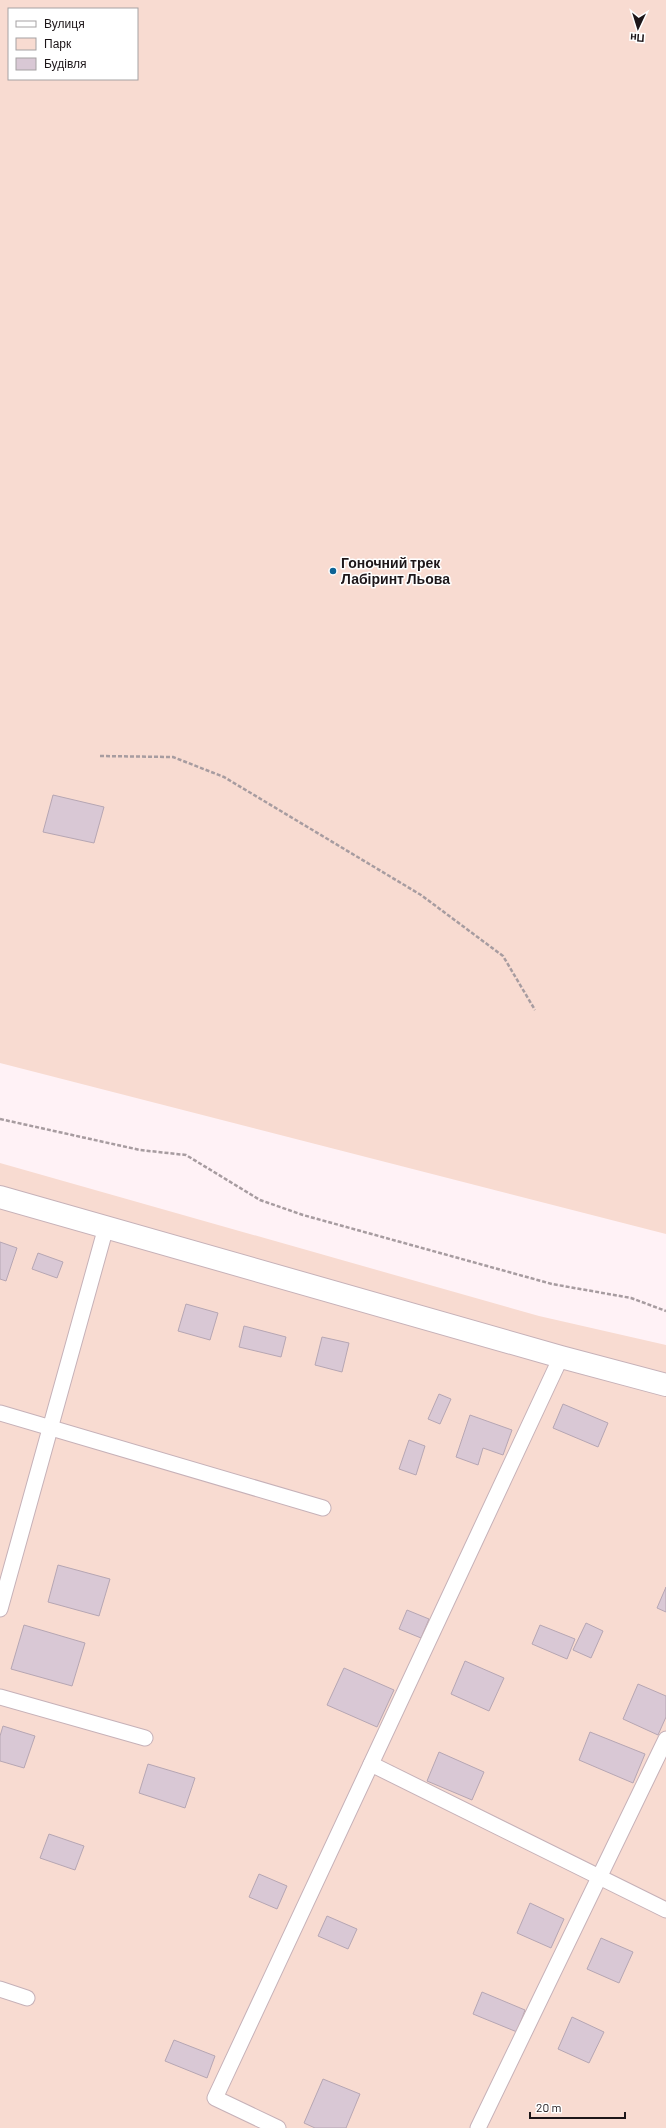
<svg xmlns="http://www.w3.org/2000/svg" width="666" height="2128" font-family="Barlow,sans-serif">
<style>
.green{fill:#f8dbd1;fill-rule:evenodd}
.building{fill:#d9c8d5;stroke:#b6a6b3}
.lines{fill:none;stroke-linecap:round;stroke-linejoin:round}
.lane-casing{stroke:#c6b1b8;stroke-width:17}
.street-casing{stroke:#c6b1b8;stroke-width:24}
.path{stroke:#a79ca0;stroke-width:2.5;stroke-dasharray:4 2;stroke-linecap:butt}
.lane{stroke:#fff;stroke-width:15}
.street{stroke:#fff;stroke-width:22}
.poi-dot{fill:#0d6395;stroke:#fff;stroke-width:1.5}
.labels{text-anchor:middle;stroke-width:3;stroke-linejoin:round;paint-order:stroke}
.poi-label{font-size:14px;font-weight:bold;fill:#1d1619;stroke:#fff;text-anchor:start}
</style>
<rect width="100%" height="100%" fill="#fff2f6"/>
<g class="green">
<path d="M0,0H666V1234L0,1063ZM9,9H137V79H9Z"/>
<polygon points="0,1163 539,1316 666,1345 666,2128 0,2128"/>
</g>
<g class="building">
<polygon points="53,795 104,807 94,843 43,832"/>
<polygon points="0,1242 17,1248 6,1281 0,1279"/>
<polygon points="38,1253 63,1262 57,1278 32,1269"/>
<polygon points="186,1304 218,1313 210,1340 178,1331"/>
<polygon points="244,1326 286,1337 281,1357 239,1347"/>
<polygon points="322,1337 349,1343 342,1372 315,1365"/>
<polygon points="439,1394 451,1399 440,1424 428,1419"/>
<polygon points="563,1404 608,1423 598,1447 553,1428"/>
<polygon points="470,1415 512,1430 503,1455 483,1448 478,1465 456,1457"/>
<polygon points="409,1440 425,1446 416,1475 399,1469"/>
<polygon points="58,1565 110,1579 99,1616 48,1602"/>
<polygon points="666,1587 666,1612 657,1608"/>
<polygon points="407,1610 429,1619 421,1638 399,1629"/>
<polygon points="586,1623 603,1631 591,1658 573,1650"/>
<polygon points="24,1625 85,1643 72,1686 11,1669"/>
<polygon points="540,1625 575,1639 567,1659 532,1644"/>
<polygon points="465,1661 504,1678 489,1711 451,1694"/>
<polygon points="344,1668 394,1690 377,1727 327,1705"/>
<polygon points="638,1684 666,1696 666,1717 658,1735 623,1719"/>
<polygon points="3,1726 35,1736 24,1768 0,1761 0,1736"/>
<polygon points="590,1732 645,1754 633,1783 579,1760"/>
<polygon points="439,1752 484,1772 472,1800 427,1781"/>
<polygon points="148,1764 195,1778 185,1808 139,1793"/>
<polygon points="49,1834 84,1846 75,1870 40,1858"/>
<polygon points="259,1874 287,1886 277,1909 249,1897"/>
<polygon points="530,1903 564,1919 551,1948 517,1933"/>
<polygon points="327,1916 357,1929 348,1949 318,1936"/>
<polygon points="601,1938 633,1952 619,1983 587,1969"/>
<polygon points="482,1992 525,2010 517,2032 473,2014"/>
<polygon points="572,2017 604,2032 589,2063 558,2049"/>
<polygon points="174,2040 215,2056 207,2078 165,2061"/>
<polygon points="323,2079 360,2094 346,2128 315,2128 304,2123"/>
</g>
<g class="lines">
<defs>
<g id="lane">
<polyline points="0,1413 323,1508"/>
<polyline points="0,1609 106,1227"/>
<polyline points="0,1697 145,1738"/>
<polyline points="371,1764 666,1910"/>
<polyline points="0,1989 27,1998"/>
<polyline points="278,2128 215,2098 561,1357"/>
<polyline points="478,2128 666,1739"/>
</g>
<polyline id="street" points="0,1197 561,1357 666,1385"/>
</defs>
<use href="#lane" class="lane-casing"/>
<use href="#street" class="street-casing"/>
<g class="path">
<polyline points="100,756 173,757 224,777 421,895 503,956 535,1010"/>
<polyline points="0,1119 140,1150 186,1155 260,1200 303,1215 552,1284 631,1298 666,1311"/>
</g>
<use href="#lane" class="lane"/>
<use href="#street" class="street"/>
</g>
<circle class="poi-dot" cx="333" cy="571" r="4"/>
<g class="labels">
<g class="poi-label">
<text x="341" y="568">Гоночний трек<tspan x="341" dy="16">Лабіринт Льова</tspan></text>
</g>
</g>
<rect x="8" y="8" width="130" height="72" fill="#ffffff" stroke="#a5a2a3"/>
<rect x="16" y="21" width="20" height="6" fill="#ffffff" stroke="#a5a2a3"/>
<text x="44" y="28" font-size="12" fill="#1d1619">Вулиця</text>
<rect x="16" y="38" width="20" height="12" fill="#f8dbd1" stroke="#a5a2a3"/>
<text x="44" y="48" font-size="12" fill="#1d1619">Парк</text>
<rect x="16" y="58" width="20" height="12" fill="#d9c8d5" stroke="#a5a2a3"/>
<text x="44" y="68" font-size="12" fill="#1d1619">Будівля</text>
<g transform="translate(638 28) rotate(184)" stroke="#ffffff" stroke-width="3" paint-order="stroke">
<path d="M0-3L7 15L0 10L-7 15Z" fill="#1d1619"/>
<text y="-6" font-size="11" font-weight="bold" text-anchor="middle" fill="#1d1619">Пн</text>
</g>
<path d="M530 2112v6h95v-6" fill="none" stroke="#1d1619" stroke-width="2"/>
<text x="536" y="2112" font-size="12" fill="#1d1619" stroke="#ffffff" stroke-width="3" paint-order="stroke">20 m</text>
</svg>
